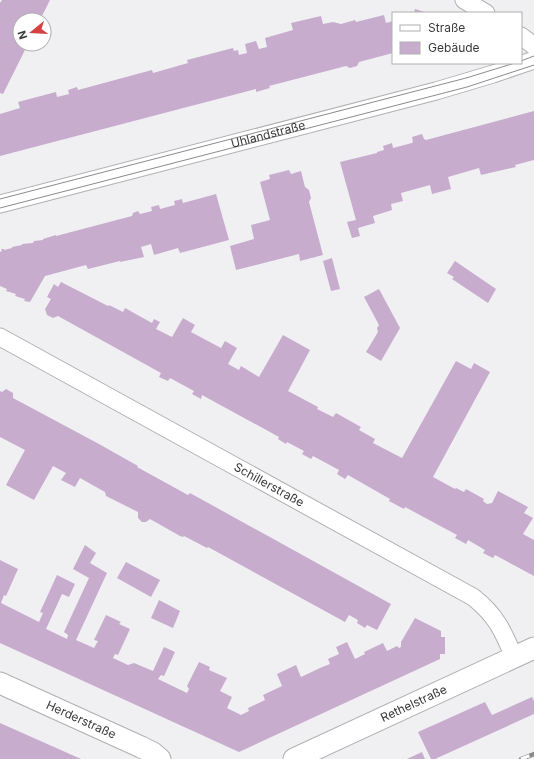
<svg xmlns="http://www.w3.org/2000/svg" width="534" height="759" font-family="Inter,sans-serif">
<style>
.building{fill:#c7acce}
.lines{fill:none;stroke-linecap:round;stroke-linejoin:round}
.minor-casing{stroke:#b0b0b4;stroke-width:19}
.tertiary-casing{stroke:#b0b0b4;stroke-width:23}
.minor{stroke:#fff;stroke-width:17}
.tertiary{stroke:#fff;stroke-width:21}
.tram{stroke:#8b8b8d;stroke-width:1}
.rail-casing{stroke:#8b8b8d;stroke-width:4.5}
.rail{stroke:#fff;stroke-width:3;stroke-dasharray:9;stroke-linecap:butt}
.labels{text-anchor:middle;stroke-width:4;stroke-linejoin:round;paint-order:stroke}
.street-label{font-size:12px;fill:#39393a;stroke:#fff}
</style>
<rect width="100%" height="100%" fill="#f0f0f3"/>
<g class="building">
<polygon points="2,0 50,0 40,20 20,20 20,44 28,44 3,94 0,93 0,3"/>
<polygon points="415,9 428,13 414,13"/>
<polygon points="384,15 386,23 393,21 393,53 359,62 357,66 350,68 346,66 269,86 270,88 256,92 256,89 0,156 0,114 20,108 18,102 56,92 57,97 69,94 68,90 77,87 78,90 152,70 153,73 188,63 187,60 233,48 234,51 238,50 239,55 247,53 245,44 256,41 259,49 267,47 265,38 293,30 291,23 321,16 323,24 333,22 341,24 355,20 356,22"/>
<polygon points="534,111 534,160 515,165 516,167 481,175 479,168 448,177 451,189 432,194 430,185 401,193 403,201 391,204 392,210 373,216 375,223 358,228 360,236 352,238 347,222 356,220 340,162 377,153 377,152 384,150 383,146 392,143 393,148 412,143 413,142 412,137 422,134 424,139 426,140"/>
<polygon points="289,170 291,174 301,171 305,187 309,190 311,198 309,202 323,255 300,261 299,254 236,270 230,246 254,239 251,225 270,220 260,182 270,179 269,175"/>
<polygon points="216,194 229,240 180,253 178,248 154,255 151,244 141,247 144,257 120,262 120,261 88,269 86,265 45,276 30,302 24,301 25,299 15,296 16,294 6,291 7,289 0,286 0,252 2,251 1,249 4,249 4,250 12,248 12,247 22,245 22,244 33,243 34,241 43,240 43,239 56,235 56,236 132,216 133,213 138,211 140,214 152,211 151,207 159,205 160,209 175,205 174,201 182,199 183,203"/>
<polygon points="332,258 340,289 331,291 323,261"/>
<polygon points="455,261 496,289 488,303 452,279 454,277 447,273"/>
<polygon points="61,282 108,306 109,305 123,312 125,308 152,323 154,319 160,322 156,329 172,337 183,318 195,325 191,332 221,348 225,341 237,348 228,364 239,370 241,366 259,377 283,335 310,350 288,391 318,407 317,409 333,417 336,413 361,427 359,430 375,439 373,443 402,458 456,361 471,369 474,363 490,372 433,477 455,489 456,488 464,492 466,489 484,499 483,501 487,504 492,503 498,491 528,507 524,513 533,518 523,534 534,540 534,576 495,555 493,558 483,553 485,550 468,540 466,544 455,538 457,535 405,507 404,509 389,501 390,499 348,475 345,479 337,474 339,470 313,456 311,459 302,454 304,451 287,442 286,444 278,439 279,437 202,395 201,399 192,394 194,391 170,378 168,381 159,377 161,373 67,321 58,316 53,318 47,315 45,309 51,299 47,297 54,284 58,287"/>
<polygon points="379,289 400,328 381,361 366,352 378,332 377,328 379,325 364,297"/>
<polygon points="6,389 13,393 13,398 99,444 138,466 137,467 188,495 190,493 391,604 377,630 367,625 365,628 357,623 358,620 349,615 345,622 208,547 207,548 184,536 183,537 180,536 150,519 146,522 142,522 138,518 138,512 106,496 105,492 80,478 75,487 61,480 66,473 53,466 34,500 6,485 25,450 0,437 0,391 2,392"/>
<polygon points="85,545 96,553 90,563 107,573 76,640 94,648 98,641 94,640 106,615 121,622 119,624 130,629 118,655 115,654 113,658 128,665 134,663 153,671 164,647 175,652 164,676 161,675 158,679 187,693 189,689 187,686 199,662 210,667 209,670 227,678 220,691 232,697 227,708 241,715 249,711 248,708 265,700 263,695 282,686 277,674 296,665 301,677 320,668 330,664 328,659 339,654 336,647 347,642 355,659 365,654 364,652 383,643 387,651 397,646 399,648 401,647 401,642 415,618 441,631 441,637 445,637 445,654 440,654 440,659 239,752 0,643 0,560 18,569 6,596 4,595 1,603 39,622 43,613 40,612 57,575 75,584 69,597 62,594 46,629 67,639 68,635 64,632 89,578 73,569"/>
<polygon points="126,562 160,580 151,597 117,578"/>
<polygon points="159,600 180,611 173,628 151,618"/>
<polygon points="532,697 534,701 534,714 435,759 431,759 418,732 485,702 492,715"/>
<polygon points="0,723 81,759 0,759"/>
<polygon points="422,752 425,759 407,759"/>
</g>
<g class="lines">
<defs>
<g id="minor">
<polyline points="464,0 486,13"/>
<polyline points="521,36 534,46"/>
<path id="s1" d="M0,204L436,91L493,74L534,60"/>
<path id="s2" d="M0,337L473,597C496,615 503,631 514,657"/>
</g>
<g id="tertiary">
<path id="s3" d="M0,683L141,747L153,753L160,759"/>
<path id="s4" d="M294,759L534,648"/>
</g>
</defs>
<use href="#minor" class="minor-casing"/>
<use href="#tertiary" class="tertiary-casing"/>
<use href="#minor" class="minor"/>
<use href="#tertiary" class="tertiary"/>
<g class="tram">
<polyline points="521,61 534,56"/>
<polyline points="0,199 466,78 515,63"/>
<polyline points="0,208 467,87 534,65"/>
</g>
<defs>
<polyline id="rail" points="521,759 534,754"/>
</defs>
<use href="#rail" class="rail-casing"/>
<use href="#rail" class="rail"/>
</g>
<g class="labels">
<g class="street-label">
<text dy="4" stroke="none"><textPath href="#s1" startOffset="277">Uhlandstraße</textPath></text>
<text dy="4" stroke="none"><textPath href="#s2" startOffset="307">Schillerstraße</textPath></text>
<text dy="4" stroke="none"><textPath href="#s4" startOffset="132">Rethelstraße</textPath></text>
<text dy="4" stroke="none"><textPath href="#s3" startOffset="89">Herderstraße</textPath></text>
</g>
</g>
<rect x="392" y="12" width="130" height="52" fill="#ffffff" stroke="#b0b0b0"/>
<rect x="400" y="25" width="20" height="6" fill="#ffffff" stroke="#b0b0b0"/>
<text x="428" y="32" font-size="12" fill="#39393a">Straße</text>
<rect x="400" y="42" width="20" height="12" fill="#c7acce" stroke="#b0b0b0"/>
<text x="428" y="52" font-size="12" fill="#39393a">Gebäude</text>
<g transform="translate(32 32) rotate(252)"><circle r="19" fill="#ffffff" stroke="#b0b0b0"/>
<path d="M0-3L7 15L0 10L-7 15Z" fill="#d24342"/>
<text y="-6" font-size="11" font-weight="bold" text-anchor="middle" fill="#39393a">N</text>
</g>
</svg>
